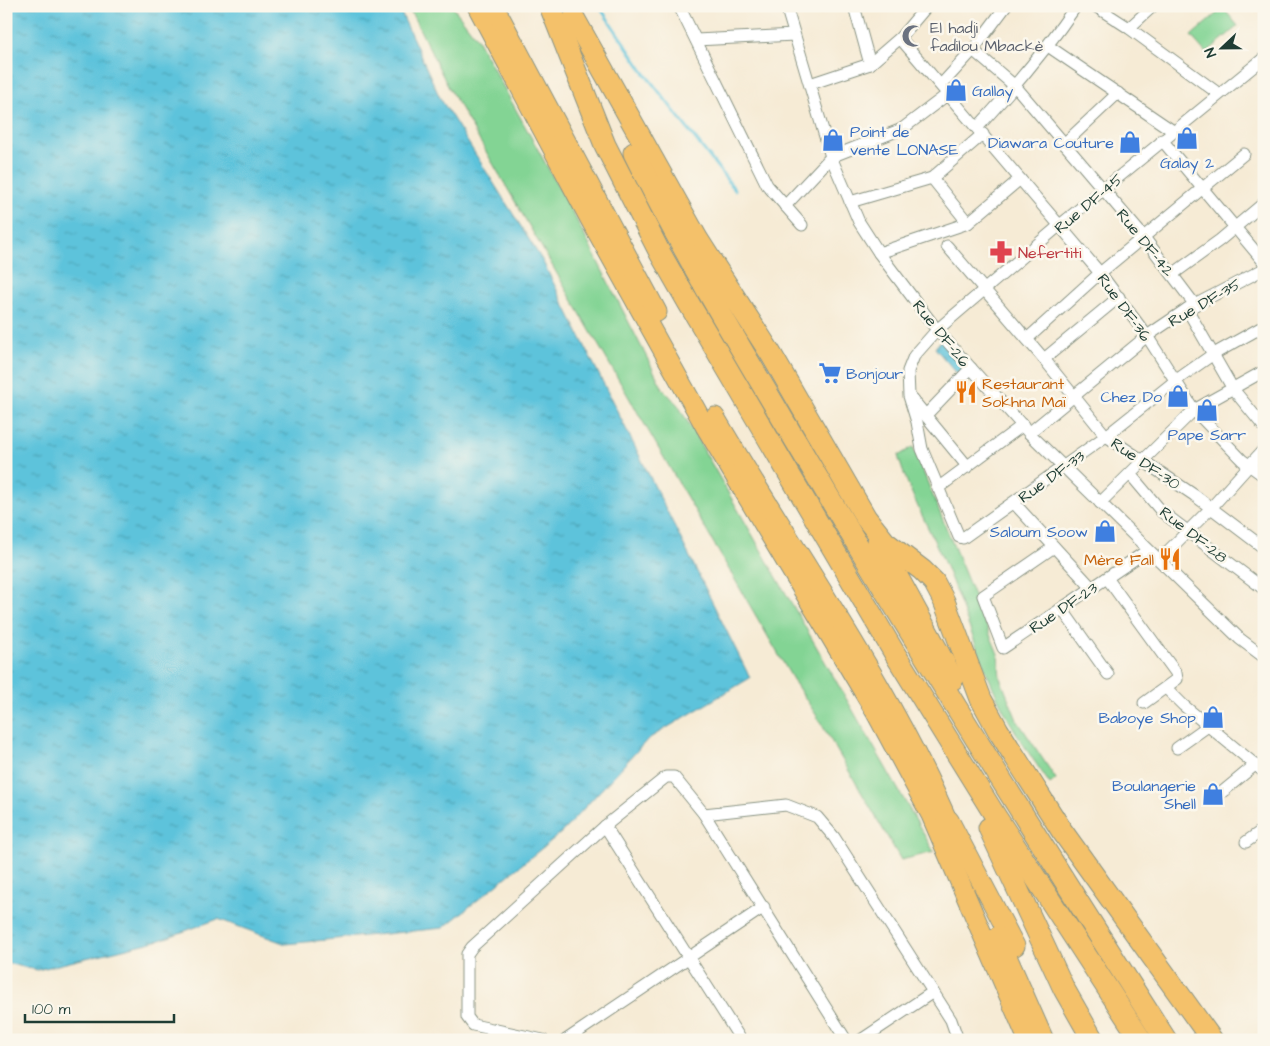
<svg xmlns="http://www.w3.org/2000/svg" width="1270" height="1046" font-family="'Architects Daughter',sans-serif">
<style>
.grass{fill:#83d494;stroke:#518864}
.water{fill:url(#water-ripples);stroke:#3e8088}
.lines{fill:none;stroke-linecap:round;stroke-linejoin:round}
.stream{stroke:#5dc3db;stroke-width:3}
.minor-casing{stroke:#8a9484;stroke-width:13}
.trunk-casing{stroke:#8a9484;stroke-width:21}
.motorway-casing{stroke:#8a9484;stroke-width:23}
.minor{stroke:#fff;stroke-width:11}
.trunk{stroke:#f4c16b;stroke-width:19}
.motorway{stroke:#f4c16b;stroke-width:21}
.labels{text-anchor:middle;stroke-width:5;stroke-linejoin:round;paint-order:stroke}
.worship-label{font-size:16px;fill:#5b616d;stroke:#fbf7ec;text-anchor:start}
.shop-label{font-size:16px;fill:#366cbe;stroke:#fbf7ec;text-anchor:end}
.street-label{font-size:16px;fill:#1f3d34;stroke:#fbf7ec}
.health-label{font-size:16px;fill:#be3a42;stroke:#fbf7ec;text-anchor:start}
.food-label{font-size:16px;fill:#c56008;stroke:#fbf7ec;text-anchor:start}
</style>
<defs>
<pattern id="water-ripples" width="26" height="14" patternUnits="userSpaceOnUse" patternTransform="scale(1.25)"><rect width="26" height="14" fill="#5dc3db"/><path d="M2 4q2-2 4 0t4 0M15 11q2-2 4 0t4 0" fill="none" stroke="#4ca0b2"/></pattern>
</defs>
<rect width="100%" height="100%" fill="#fbf7ec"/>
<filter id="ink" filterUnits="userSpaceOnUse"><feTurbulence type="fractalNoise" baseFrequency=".02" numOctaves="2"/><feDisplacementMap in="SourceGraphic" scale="10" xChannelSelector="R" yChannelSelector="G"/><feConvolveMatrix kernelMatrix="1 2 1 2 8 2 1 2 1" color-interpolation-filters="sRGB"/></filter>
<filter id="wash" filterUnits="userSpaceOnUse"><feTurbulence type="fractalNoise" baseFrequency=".0096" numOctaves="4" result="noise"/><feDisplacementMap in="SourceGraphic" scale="20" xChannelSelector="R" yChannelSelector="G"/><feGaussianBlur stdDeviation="1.12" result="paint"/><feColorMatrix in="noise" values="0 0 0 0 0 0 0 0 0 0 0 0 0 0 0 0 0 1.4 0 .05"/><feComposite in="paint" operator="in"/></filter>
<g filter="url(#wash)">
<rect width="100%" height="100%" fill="#f6ebd5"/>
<g class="grass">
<polygon points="408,6 452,6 476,37 575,217 663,389 678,405 934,852 901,860 815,713 795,683 449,88"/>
<polygon points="1223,8 1238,26 1206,53 1191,36"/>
<path d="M913,447L998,654L1000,678L1017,720L1056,779L1050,784C1032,758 1014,732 1000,703C979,658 964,610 945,564C929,528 909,493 898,456Z"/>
</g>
<g class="water">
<polygon points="6,6 398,6 440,98 542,260 750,678 648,739 562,832 443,928 286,944 218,919 160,940 37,970 6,963"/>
<polygon points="942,339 973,374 961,378 935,348"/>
</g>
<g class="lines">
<polyline class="stream" points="599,6 643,71 735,190"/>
</g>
</g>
<g filter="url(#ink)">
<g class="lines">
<defs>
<g id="minor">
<polyline points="679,6 767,185 802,225"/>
<polyline points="786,6 831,157 859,222 879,253 937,330 1029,433 1240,639 1264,657"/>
<polyline points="854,6 870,64"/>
<polyline points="1095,6 1129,28 1219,94"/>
<polyline points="1129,28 1153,6"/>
<polyline points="900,38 1100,273 1147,336 1194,410 1242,460 1264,476"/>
<polyline points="696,40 794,35"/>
<polyline points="1048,46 1173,131"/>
<polyline points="973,50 1016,87 1143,236 1195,305"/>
<polyline points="1264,58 1060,225 937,330 914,356 908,371 909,396 917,422 922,449 959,537 963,538 1106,436 1175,381 1212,355 1264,326"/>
<polyline points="810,84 870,64 900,38 927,6"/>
<polyline points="941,85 973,50 1006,6"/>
<path d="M977,128C1013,89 1046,50 1076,6"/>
<polyline points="1162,140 1264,262"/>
<polyline points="1064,144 1118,93"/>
<polyline points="932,178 968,223"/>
<polyline points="850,202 932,178 983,134"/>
<polyline points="785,206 831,157 902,129 948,94"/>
<polyline points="947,246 1044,359 1106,436 1194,495 1264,548"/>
<polyline points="879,253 968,223 1020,179"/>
<polyline points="1173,274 1220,240 1264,203"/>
<polyline points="1187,309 1233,389 1264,427"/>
<polyline points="1027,339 1100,273 1244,154"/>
<polyline points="1044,359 1119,297"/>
<polyline points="912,399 968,467"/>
<polyline points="926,415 971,368"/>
<polyline points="1029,433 1147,336 1187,309 1264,269"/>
<polyline points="1130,474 1162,512 1264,589"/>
<polyline points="938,488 1023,425"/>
<polyline points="1014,503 1092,588"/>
<polyline points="1100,503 1194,410 1264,371"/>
<polyline points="1054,547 983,596 1003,648 1148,550"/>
<polyline points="1159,560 1210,509 1264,449"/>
<polyline points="1107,578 1176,673 1177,679 1144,703"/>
<polyline points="1062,609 1108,674"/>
<polyline points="1166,688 1183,705 1264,772"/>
<polyline points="1177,748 1208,726"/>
<polyline points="1215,798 1255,765"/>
<polyline points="704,814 786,805 817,817 834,837 951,1020 958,1040"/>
<polyline points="605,826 741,1040"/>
<polyline points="1246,842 1264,829"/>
<polyline points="543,1040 473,1025 467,1017 467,954 472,947 605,826 666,777 674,777 704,814 846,1040"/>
<polyline points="566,1040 764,907"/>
<polyline points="861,1040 933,992"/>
</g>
<g id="trunk">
<polyline points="477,6 591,221 705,426 875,711 931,815 1028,1040"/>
<polyline points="494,6 657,312"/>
<path d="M715,417C795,554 890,684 952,831"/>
<polyline points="949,820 1015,946"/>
<polyline points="998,936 1044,1040"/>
</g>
<g id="motorway">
<polyline points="550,6 605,145 660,253 688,302 895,654 996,817 1141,1040"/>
<polyline points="574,18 698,240 771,354 866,518 885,542 922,570 934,582 944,601 981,699 998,730 1062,831 1212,1040"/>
<path d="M634,153C687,261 749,362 810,465C925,660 1044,850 1166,1040"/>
<polyline points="878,541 953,679"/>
<polyline points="989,828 1064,989 1093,1040"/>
</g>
</defs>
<use href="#minor" class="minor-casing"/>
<use href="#trunk" class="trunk-casing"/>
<use href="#motorway" class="motorway-casing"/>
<use href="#minor" class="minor"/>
<use href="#trunk" class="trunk"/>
<use href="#motorway" class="motorway"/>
</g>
</g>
<defs>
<symbol id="mosque-bare" viewBox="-9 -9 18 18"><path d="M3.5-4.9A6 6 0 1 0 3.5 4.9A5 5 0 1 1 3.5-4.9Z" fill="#6b7280" stroke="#fbf7ec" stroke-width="2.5" paint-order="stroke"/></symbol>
<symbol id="shop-bare" viewBox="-9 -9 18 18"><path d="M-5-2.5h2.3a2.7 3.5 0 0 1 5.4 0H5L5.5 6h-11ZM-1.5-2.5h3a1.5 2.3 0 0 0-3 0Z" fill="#3f7fe0" stroke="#fbf7ec" stroke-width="2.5" paint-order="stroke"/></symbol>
<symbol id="pharmacy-bare" viewBox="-9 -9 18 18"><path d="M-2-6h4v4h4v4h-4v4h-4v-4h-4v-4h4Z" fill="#e0444e" stroke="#fbf7ec" stroke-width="2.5" paint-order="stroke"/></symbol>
<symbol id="supermarket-bare" viewBox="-9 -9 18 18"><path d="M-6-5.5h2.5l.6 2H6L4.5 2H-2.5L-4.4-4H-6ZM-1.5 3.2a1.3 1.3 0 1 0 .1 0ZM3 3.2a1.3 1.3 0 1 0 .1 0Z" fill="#3f7fe0" stroke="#fbf7ec" stroke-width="2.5" paint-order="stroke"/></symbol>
<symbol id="restaurant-bare" viewBox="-9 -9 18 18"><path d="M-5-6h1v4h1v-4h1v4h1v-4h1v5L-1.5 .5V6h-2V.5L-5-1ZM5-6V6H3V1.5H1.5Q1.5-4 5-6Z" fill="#e8710a" stroke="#fbf7ec" stroke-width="2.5" paint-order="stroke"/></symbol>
</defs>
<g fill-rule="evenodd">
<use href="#mosque-bare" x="897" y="20" width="32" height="32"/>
<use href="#shop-bare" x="940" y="74" width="32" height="32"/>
<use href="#shop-bare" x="1171" y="122" width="32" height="32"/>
<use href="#shop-bare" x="817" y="124" width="32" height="32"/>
<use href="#shop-bare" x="1114" y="126" width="32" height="32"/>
<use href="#pharmacy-bare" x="985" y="236" width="32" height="32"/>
<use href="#supermarket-bare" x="814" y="357" width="32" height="32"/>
<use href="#restaurant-bare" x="950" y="376" width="32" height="32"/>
<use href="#shop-bare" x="1162" y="380" width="32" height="32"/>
<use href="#shop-bare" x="1191" y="394" width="32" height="32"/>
<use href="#shop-bare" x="1089" y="515" width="32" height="32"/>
<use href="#restaurant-bare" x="1154" y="543" width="32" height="32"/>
<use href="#shop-bare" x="1197" y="701" width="32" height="32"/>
<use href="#shop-bare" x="1197" y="778" width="32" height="32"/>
</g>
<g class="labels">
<g class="worship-label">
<text x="930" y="33">El hadji<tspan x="930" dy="18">fadilou Mbackè</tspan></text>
</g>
<g class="shop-label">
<text x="972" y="96" text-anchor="start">Gallay</text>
<text x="850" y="137" text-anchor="start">Point de<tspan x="850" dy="18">vente LONASE</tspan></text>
<text x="1114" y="148">Diawara Couture</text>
<text x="1187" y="168" text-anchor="middle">Galay 2</text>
<text x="846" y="379" text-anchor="start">Bonjour</text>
<text x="1162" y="402">Chez Do</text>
<text x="1207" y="440" text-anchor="middle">Pape Sarr</text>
<text x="1088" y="537">Saloum Soow</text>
<text x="1196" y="723">Baboye Shop</text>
<text x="1196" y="791">Boulangerie<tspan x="1196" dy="18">Shell</tspan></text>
</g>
<g class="street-label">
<text transform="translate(1088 203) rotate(-40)" y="6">Rue DF-45</text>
<text transform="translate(1146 242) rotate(51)" y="6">Rue DF-42</text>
<text transform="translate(1204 302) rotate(-30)" y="6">Rue DF-35</text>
<text transform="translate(1125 307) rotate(54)" y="6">Rue DF-36</text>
<text transform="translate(942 333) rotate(51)" y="6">Rue DF-26</text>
<text transform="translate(1146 463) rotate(34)" y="6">Rue DF-30</text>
<text transform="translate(1051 476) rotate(-36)" y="6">Rue DF-33</text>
<text transform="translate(1194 534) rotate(38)" y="6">Rue DF-28</text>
<text transform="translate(1063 607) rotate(-34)" y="6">Rue DF-23</text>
</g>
<g class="health-label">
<text x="1018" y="258">Nefertiti</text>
</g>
<g class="food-label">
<text x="982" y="389">Restaurant<tspan x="982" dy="18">Sokhna Maï</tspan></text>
<text x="1154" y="565" text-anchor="end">Mère Fall</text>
</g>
</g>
<rect width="1270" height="1046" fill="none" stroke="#fbf7ec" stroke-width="25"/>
<g transform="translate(1222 48) rotate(248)" stroke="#fbf7ec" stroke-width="4" paint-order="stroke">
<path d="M0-4L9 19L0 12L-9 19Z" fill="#1f3d34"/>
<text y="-8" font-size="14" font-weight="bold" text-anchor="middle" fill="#1f3d34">N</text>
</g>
<path d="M25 1014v8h149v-8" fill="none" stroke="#1f3d34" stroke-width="2.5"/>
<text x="32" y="1014" font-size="15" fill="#1f3d34" stroke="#fbf7ec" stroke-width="4" paint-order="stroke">100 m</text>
</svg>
